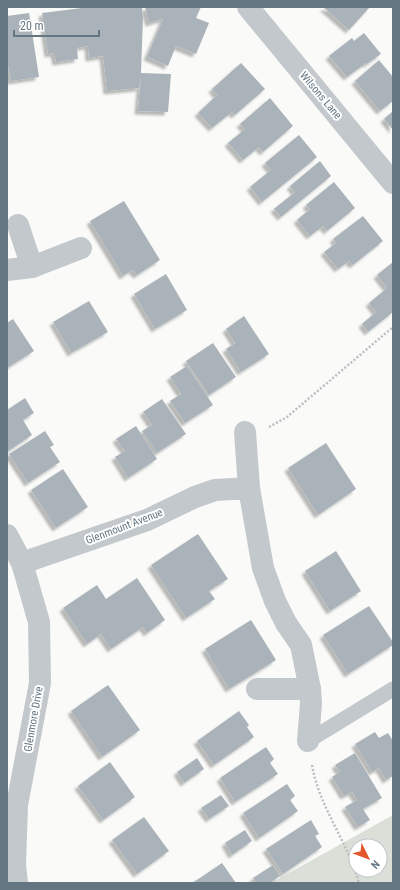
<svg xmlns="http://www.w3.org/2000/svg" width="400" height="890" font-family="'Roboto Condensed',sans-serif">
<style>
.green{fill:#dadfd7;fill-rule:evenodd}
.building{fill:#aab3b9;filter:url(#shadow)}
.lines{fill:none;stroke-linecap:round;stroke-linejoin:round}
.path{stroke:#bbbfc2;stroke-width:2.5;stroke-dasharray:2 2;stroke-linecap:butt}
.lane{stroke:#c3c8cc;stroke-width:15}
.street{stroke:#c3c8cc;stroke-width:22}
.labels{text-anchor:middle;stroke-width:4;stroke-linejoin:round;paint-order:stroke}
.street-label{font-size:11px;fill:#657683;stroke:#fff}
</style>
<defs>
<filter id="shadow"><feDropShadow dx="-3.5" dy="3.5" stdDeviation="1" flood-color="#0004"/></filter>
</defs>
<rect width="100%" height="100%" fill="#fafaf8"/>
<path class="green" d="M393,815V883H271ZM356,846H380V870H356Z"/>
<g class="building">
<polygon points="90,7 142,7 143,18 141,73 171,74 168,112 138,111 141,76 139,88 107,91 103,56 89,58 88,46 77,48 78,59 56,62 54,53 48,54 42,13"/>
<polygon points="145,7 201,7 196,18 209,23 196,54 176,46 168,66 147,57 163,19 149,23"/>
<polygon points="323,7 370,7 349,30"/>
<polygon points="29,13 39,77 11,81 7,60 7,16"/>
<polygon points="364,33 381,54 367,64 366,63 347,77 329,56 352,38 354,41"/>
<polygon points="379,60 393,77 393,101 380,111 355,81"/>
<polygon points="241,63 265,89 235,115 232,112 212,128 198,113 217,95 212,89"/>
<polygon points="270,98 293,126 263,152 259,147 243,160 228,143 245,129 240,124"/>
<polygon points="393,111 393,130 384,119"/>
<polygon points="299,135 317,157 262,202 250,187 271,170 265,163"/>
<polygon points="320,161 331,176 281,217 274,209 295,192 290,186"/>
<polygon points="334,182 355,208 327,231 323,226 310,236 297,220 310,209 306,205"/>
<polygon points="124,201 160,260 137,275 132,270 123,276 90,221"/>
<polygon points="363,216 383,241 353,265 349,261 338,269 324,252 336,243 333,239"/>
<polygon points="393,262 393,312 368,332 362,324 376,312 369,303 387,288 377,275"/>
<polygon points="166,274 187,310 155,329 134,294"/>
<polygon points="89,301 108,332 71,353 53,322"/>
<polygon points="244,316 269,354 241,372 226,349 235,343 226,329"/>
<polygon points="13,319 34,351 7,368 7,323"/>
<polygon points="213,343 236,377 209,395 186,361"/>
<polygon points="187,366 213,405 185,423 170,401 181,394 170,377"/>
<polygon points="25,398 34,413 23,420 32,435 7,452 7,410"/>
<polygon points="162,399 186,434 157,453 142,431 152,425 143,412"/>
<polygon points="136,426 157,459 128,478 115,457 125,451 116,439"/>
<polygon points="45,431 54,445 50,447 60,462 28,483 9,454"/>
<polygon points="326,443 356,489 318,515 288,468"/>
<polygon points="63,469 88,507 56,528 31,490"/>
<polygon points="198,534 228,579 209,591 215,599 186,618 151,565"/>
<polygon points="336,551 361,591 330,611 305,571"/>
<polygon points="137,578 165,620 147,633 143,627 111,649 101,634 87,644 63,608 97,585 106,599"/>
<polygon points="369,606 393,642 393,645 348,674 323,635"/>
<polygon points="251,620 276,660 229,689 205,649"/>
<polygon points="108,685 140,730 102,757 71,711"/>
<polygon points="239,711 249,725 247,727 254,737 214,765 197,741"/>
<polygon points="375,732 379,738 388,733 393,741 393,776 386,780 379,768 372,772 355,744"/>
<polygon points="266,747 274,759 270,763 278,774 235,802 220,778"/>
<polygon points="355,753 382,798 363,809 370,820 358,827 345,807 357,800 352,792 344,796 332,777 340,772 335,765"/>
<polygon points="197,758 204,769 184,783 177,772"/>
<polygon points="110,762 135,797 103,820 78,786"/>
<polygon points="287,784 295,796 290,800 298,811 259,838 243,813"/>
<polygon points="221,795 229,806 209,819 201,808"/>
<polygon points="144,817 169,851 137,874 112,840"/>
<polygon points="311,820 319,834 315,836 322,847 283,874 266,849"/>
<polygon points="245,830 252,841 232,855 225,843"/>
<polygon points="222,863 236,883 192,883 203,876"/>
<polygon points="273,865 280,876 270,883 256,883 253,878"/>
</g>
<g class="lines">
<g class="path">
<polyline points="269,427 287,417 393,327"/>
<path d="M312,765C319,807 348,842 359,883"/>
</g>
<polyline class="lane" points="308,741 393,689"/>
<g class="street">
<polyline points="248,7 393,183"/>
<polyline points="18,225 32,267"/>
<polyline points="7,270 32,267 81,248"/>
<polyline points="245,432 249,488"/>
<polyline points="7,535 22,563 39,622 40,683 17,805 15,865 17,883"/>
<polyline points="22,563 147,520 195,497 215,490 249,488 263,568 275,601 286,623 301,645 310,689 311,703 308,741"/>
<polyline points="257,689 310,689"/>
</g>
</g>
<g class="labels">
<g class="street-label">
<text transform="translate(321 95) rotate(50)" y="4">Wilsons Lane</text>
<text transform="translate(124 526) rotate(-21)" y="4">Glenmount Avenue</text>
<text transform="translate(33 719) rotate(-80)" y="4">Glenmore Drive</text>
</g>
</g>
<rect width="400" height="890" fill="none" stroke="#657683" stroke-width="16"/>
<g transform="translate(368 858) rotate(132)"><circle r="19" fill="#ffffff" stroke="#c1c8cd"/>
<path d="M0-3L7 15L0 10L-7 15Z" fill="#e4572e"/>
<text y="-6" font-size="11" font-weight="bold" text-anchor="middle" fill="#657683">N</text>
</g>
<path d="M14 30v6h85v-6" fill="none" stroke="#657683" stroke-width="2"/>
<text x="20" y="30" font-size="12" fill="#657683" stroke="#ffffff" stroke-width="3" paint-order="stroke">20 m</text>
</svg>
